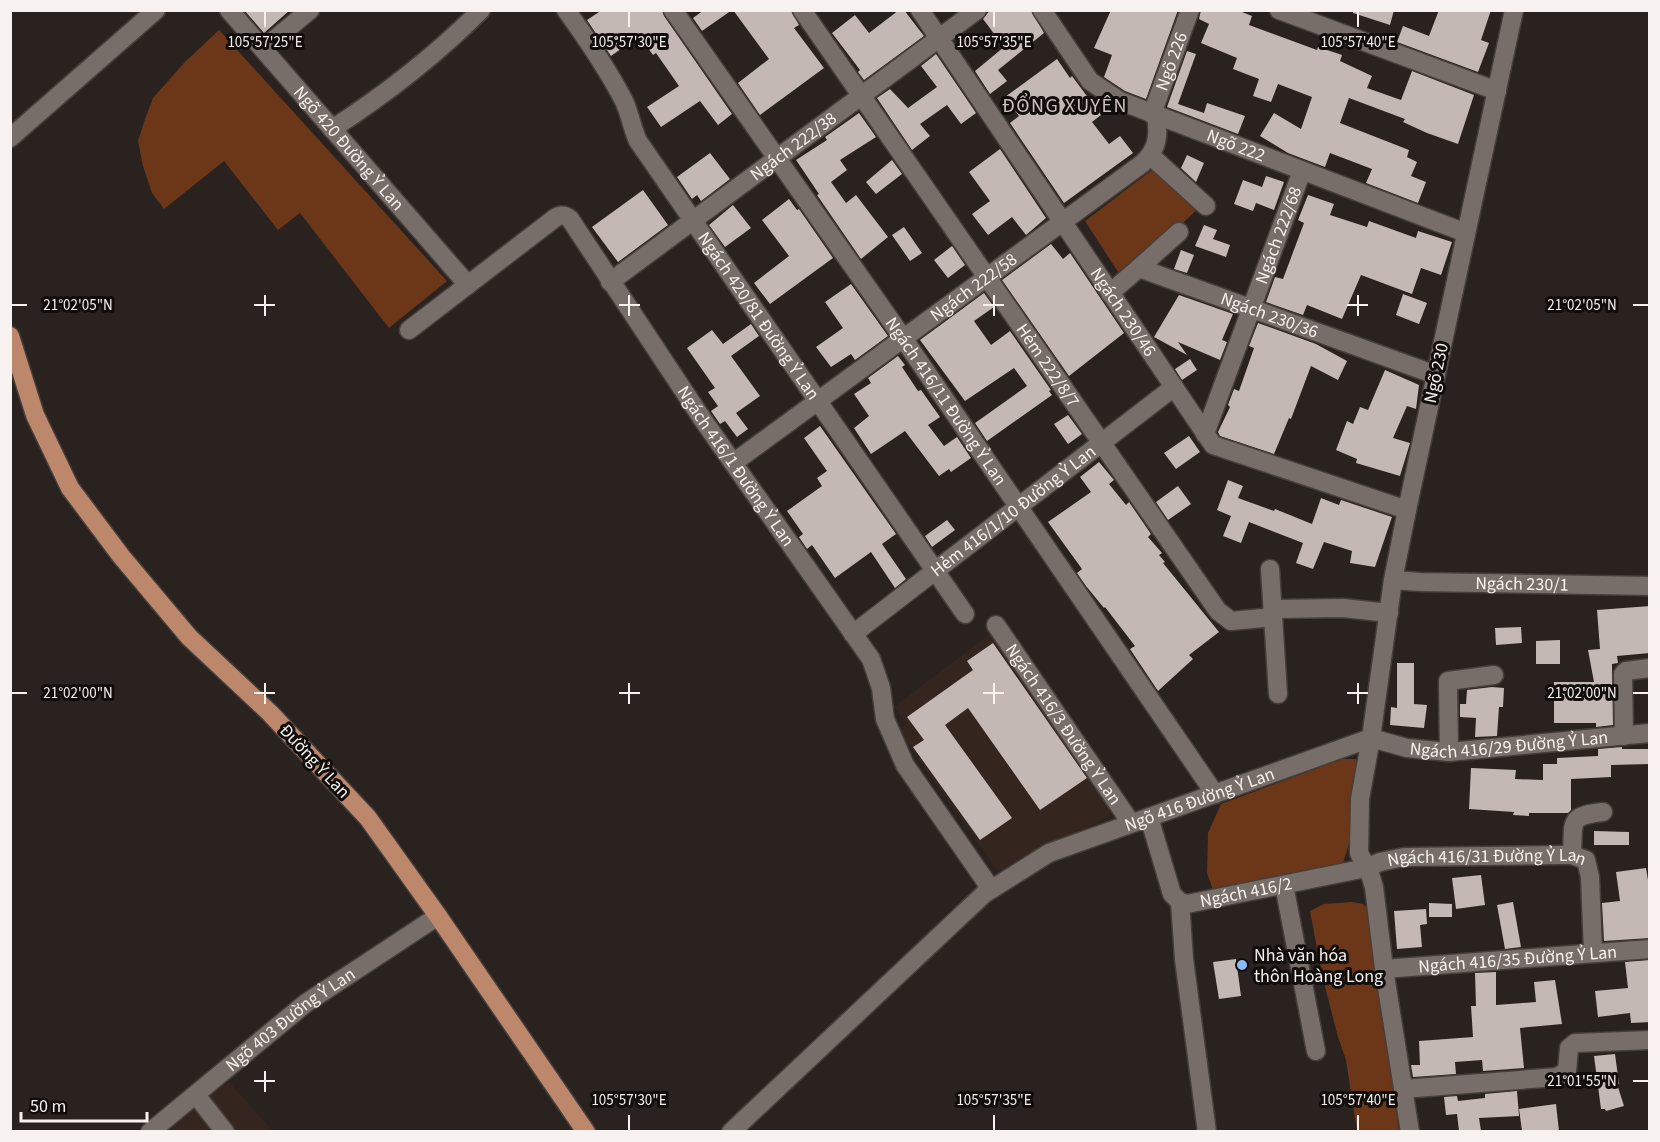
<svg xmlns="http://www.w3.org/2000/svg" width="1660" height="1142" font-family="'Source Sans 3',sans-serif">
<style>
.built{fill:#34261f}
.water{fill:#6c3719}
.building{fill:#c3b8b3}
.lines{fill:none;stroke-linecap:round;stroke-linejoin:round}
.minor-casing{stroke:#453e3b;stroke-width:21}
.major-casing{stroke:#453e3b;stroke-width:21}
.minor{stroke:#786e69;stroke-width:18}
.major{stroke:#bd876c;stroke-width:18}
.ticks{fill:none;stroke:#f7f1ef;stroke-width:2}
.poi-dot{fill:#8bbafc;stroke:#100d0b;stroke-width:2}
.labels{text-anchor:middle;stroke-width:6;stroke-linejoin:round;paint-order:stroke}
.street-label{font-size:18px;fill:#f7f1ef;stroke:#100d0b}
.poi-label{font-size:18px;fill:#f7f1ef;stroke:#100d0b;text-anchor:start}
.neighbourhood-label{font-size:20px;letter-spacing:1.5px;fill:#cbc0bb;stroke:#100d0b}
.ticks-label{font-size:15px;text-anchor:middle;fill:#f7f1ef;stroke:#100d0b;stroke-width:6;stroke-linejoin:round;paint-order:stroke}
</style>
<rect width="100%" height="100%" fill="#2a221f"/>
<g class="built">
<polygon points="991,633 1106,796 1111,816 998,871 913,752 902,733 905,722 894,707"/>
<polygon points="229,1082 273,1131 161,1132"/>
</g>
<g class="water">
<polygon points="219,30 447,281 389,328 300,213 278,230 224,161 164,209 152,193 143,166 138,141 145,119 153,98 184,63"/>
<polygon points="1156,167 1200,207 1122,278 1085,221"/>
<path d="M1342,759H1356C1360,787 1353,839 1342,865L1213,890L1207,873L1208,833L1221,804Z"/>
<polygon points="1352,902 1363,904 1368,909 1399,1131 1357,1131 1346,1060 1338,1037 1322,975 1310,911 1324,904"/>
</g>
<g class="building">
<polygon points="244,10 290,10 264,33"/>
<polygon points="602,10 662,10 664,16 732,114 718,125 700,101 661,127 647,107 679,86 656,53 653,55 639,36 611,56 587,20"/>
<polygon points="704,10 732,10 702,31 693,18"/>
<polygon points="733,10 791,10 799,25 794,28 824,68 760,115 738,83 769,59"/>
<polygon points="899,10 904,10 924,36 864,80 858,72 860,70 832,33 855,15 869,33"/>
<polygon points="990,10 1031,10 1044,33 998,70 1007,81 990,94 975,71 1004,47 983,19"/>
<polygon points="1111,10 1178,10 1146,99 1125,91 1104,77 1112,55 1094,48"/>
<polygon points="1201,10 1237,10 1252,16 1249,25 1317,50 1318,47 1342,55 1340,61 1372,76 1367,88 1401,100 1412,71 1474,95 1458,144 1427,133 1403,122 1405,119 1349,98 1340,123 1409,150 1407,157 1417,162 1411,176 1426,182 1418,203 1366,183 1372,169 1330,153 1325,167 1288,153 1260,136 1274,113 1301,129 1312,97 1278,84 1271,102 1253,96 1259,79 1233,69 1237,58 1201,43 1209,24 1199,19"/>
<polygon points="1353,10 1394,10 1390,25 1353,13"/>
<polygon points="1439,10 1491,10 1481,40 1489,43 1478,72 1397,42 1403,26 1429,36"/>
<polygon points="1187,51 1196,54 1178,104 1204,113 1207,103 1245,116 1238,134 1167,107"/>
<polygon points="936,54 976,113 961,124 947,105 920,124 930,136 912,150 877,98 890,89 908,108 937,87 921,66"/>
<polygon points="1057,59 1070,78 1072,76 1101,115 1092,122 1109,144 1120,136 1133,153 1064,203 1010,123 1019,116 1005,97"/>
<polygon points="859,113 876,137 840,160 847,170 831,182 846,203 856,195 888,237 861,259 817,195 819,194 796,160 827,140 825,137"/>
<polygon points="1000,149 1046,218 1026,235 1012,217 988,235 972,214 990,201 969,172"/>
<polygon points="710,153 730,179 701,201 697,195 692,199 677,177"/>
<polygon points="1187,155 1204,163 1196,182 1181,168"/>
<polygon points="892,160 902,174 876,194 866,182"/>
<polygon points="1266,176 1284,182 1274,210 1256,203 1253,211 1234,204 1243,180 1262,187"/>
<polygon points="643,190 668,225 618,262 592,227"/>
<polygon points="1308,195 1334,204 1330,215 1367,227 1369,221 1416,238 1418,231 1452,242 1441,275 1421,268 1412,294 1361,275 1342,319 1307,305 1303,315 1266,302 1275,277 1283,279 1304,223 1298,220"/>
<polygon points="789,199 797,210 799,209 833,258 770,304 754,283 789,256 762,220"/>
<polygon points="733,205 751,228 725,247 709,225"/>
<polygon points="1204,225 1217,230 1213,239 1230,245 1226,257 1195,246"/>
<polygon points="904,227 922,253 910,261 892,235"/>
<polygon points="1051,244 1063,259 1070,253 1124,333 1069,376 1002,280"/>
<polygon points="952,246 965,265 948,278 934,260"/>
<polygon points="1181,250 1194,255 1187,273 1174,269"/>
<polygon points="851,284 888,336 855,360 851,354 831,367 816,347 843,328 825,302"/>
<polygon points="984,293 994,307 974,321 991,345 1010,331 1051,390 1049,391 1052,395 987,441 975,423 1027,386 1014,368 965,401 920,340"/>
<polygon points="1403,294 1427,303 1419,324 1396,315"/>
<polygon points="1179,295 1233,314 1222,340 1227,342 1220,360 1178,342 1187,355 1154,337"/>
<polygon points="1258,323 1316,344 1347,361 1338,380 1311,366 1291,419 1289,418 1274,454 1220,436 1218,432 1230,407 1228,405 1234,389 1239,391 1254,348 1249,346"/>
<polygon points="751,324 759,336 731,356 760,396 736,413 748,429 737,437 725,421 720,424 711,411 718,406 708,392 715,388 687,348 712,330 723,344"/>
<polygon points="898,356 905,365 902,367 918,391 921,390 940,417 928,425 944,446 957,437 971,458 951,472 949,469 939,476 905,431 871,454 854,428 869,416 854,394 871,383 868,378"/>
<polygon points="1190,359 1197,370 1182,380 1175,369"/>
<polygon points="1385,370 1419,385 1416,409 1407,406 1393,438 1410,443 1400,476 1356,463 1357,459 1336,450 1347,421 1353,424 1360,407 1368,410"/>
<polygon points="1068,415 1082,434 1068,444 1054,424"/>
<polygon points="820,426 896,534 882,544 906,579 895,588 871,552 835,578 812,545 807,549 799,537 803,534 787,511 822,486 817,478 827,471 804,438"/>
<polygon points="1189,436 1200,452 1176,469 1164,453"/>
<polygon points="1099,462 1114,480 1109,484 1126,505 1129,502 1151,534 1148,537 1162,553 1159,555 1165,562 1163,563 1219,632 1189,655 1193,659 1158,691 1130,649 1135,646 1105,607 1104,608 1086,586 1077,573 1082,569 1048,522 1091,492 1080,477"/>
<polygon points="1228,480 1243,486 1238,498 1274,511 1275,509 1312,524 1321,498 1339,505 1341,500 1392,517 1375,567 1350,563 1352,551 1324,542 1313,569 1296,563 1303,543 1249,522 1241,543 1223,536 1231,516 1217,510"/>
<polygon points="1178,486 1191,504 1168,520 1156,502"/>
<polygon points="947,520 955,530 932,547 925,536"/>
<polygon points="1650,606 1650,653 1617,656 1618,663 1612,664 1613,725 1596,727 1596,723 1554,723 1554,682 1594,682 1588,650 1600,649 1597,610"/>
<polygon points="1521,627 1522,643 1496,645 1495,628"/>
<polygon points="1560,640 1560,664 1536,664 1536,641"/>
<polygon points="993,643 1087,778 1040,810 968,708 945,725 1012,818 980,840 913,747 924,740 907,717 973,670 967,661"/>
<polygon points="1397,663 1414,663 1414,704 1427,705 1424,728 1390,725 1391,707 1397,708"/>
<polygon points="1492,687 1504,688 1503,707 1499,707 1497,736 1475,737 1476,718 1460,717 1460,704 1466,704 1467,690"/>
<polygon points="1622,747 1622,749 1650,749 1650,764 1611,765 1611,777 1571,779 1571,810 1568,813 1529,813 1529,816 1513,815 1514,812 1469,809 1471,768 1516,770 1515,779 1543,780 1543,764 1557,764 1557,758 1598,756 1598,749"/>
<polygon points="1594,831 1629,832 1629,845 1594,845"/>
<polygon points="1646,868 1650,892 1650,938 1604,941 1602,903 1620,901 1616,872"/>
<polygon points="1481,875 1485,905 1456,909 1452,878"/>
<polygon points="1513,902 1521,947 1505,949 1497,905"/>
<polygon points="1429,903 1452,904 1452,917 1429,917"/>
<polygon points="1426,909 1427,924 1420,925 1422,947 1397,949 1394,911"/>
<polygon points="1236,959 1241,996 1219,999 1213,962"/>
<polygon points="1650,960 1650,1022 1631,1023 1630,1013 1598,1017 1595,991 1628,988 1625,962"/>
<polygon points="1496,972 1496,1005 1536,1002 1534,982 1555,980 1562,1024 1520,1028 1524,1068 1483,1071 1482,1060 1455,1062 1456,1074 1413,1077 1411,1065 1420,1065 1419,1041 1473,1037 1471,1006 1476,1006 1475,973"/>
<polygon points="1615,1054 1619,1084 1617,1084 1624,1106 1606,1111 1605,1109 1601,1109 1594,1056"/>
<polygon points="1517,1091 1519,1116 1479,1118 1481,1131 1459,1131 1457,1114 1446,1115 1444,1097 1457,1096 1458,1101 1485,1098 1485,1094"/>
<polygon points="1556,1104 1559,1131 1522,1131 1519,1109"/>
</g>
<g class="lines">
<defs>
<g id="minor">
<path id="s1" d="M229,10L468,285"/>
<path id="s2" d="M566,10C587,39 608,70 624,101C630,114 632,128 638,141L965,614"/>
<path id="s3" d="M673,10L903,338L1215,794"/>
<path id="s4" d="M802,10L1218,611L1231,621L1273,617"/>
<path id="s5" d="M920,10L1213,445L1407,510"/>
<path id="s6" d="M1042,10L1090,81L1120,101L1466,233"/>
<polyline points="1279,10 1497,91"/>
<path id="s7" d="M1514,10L1407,510L1393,580L1371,738L1407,748L1449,752L1650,733"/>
<polyline points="263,49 310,10"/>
<path id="s8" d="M1152,114L1190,10"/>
<path d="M332,129C386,94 435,56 481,10"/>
<polyline points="10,138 156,10"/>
<polyline points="1151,156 1206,206"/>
<polyline points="1139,268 1179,232"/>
<path id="s9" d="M610,282L977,10"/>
<path id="s10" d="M1110,293L1139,268L1436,375"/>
<path id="s11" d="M409,330L555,218C561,214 565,215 570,219L703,420L871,659L881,688L885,719L905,765L991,889"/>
<path id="s12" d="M1205,434L1302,171"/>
<path id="s13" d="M733,463L1143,163C1158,149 1159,135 1156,115"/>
<polyline points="1270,569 1278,694"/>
<path id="s14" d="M1393,580L1420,582L1650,586"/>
<polyline points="1273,609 1343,608 1389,613"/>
<path id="s15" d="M996,625L1131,823"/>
<path id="s16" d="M853,634L1174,387"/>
<polyline points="1624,736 1623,674 1626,671 1650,668"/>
<polyline points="1449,752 1448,681 1494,675"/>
<path id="s17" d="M1149,817L1172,894L1180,902L1187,904L1366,868L1380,862L1404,857L1562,855H1572L1586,860L1590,877L1593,952"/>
<path d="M1572,855C1574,822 1567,816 1603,812"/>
<polyline points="1284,885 1316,1051"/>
<polyline points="1180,902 1184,959 1207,1132"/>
<path id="s18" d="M1384,969L1650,949"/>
<polyline points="1403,1089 1557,1077 1567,1071 1569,1048 1575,1043 1650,1040"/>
<polyline points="196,1095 225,1132"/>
<path id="s19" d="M150,1132L306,1003L438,916"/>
<path id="s20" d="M731,1132L984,894L1049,853L1371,738L1360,799L1359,853L1370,874L1374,887L1384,969L1410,1132"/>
</g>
<polyline id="major" points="10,336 35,415 70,488 121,556 189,637 270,713 368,818 438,916 586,1132"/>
</defs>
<use href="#minor" class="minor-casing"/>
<use href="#major" class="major-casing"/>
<use href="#minor" class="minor"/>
<use href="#major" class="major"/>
</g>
<path class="ticks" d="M265,12V27M629,12V27M994,12V27M1358,12V27M265,295V316M629,295V316M994,295V316M1358,295V316M12,305H27M254,305H275M619,305H640M983,305H1004M1347,305H1368M1633,305H1648M265,683V704M629,683V704M994,683V704M1358,683V704M12,693H27M254,693H275M619,693H640M983,693H1004M1347,693H1368M1633,693H1648M265,1071V1092M254,1081H275M1633,1081H1648M629,1115V1130M994,1115V1130M1358,1115V1130"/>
<circle class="poi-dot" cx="1242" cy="965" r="6"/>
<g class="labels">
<g class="street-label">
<text dy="6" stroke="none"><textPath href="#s8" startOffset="56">Ngõ 226</textPath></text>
<text dy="6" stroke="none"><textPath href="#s9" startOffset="228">Ngách 222/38</textPath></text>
<text dy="6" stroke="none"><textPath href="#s6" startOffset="246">Ngõ 222</textPath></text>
<text dy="6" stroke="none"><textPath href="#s1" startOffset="183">Ngõ 420 Đường Ỷ Lan</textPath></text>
<text dy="6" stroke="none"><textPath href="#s12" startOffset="212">Ngách 222/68</textPath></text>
<text dy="6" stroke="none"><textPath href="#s13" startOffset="298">Ngách 222/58</textPath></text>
<text dy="6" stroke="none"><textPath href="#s5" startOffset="364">Ngách 230/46</textPath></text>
<text dy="6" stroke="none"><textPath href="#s2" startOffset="363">Ngách 420/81 Đường Ỷ Lan</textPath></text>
<text dy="6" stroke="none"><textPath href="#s10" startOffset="177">Ngách 230/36</textPath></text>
<text dy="6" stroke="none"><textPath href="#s4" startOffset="432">Hẻm 222/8/7</textPath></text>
<text transform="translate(1436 373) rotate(-78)" y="6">Ngõ 230</text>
<text dy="6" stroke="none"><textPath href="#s3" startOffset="477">Ngách 416/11 Đường Ỷ Lan</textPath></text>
<text dy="6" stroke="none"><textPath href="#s11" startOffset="498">Ngách 416/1 Đường Ỷ Lan</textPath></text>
<text dy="6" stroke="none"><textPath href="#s16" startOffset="202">Hẻm 416/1/10 Đường Ỷ Lan</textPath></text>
<text dy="6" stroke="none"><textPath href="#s14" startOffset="129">Ngách 230/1</textPath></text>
<text dy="6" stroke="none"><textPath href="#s15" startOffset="120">Ngách 416/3 Đường Ỷ Lan</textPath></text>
<text dy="6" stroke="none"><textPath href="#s7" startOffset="882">Ngách 416/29 Đường Ỷ Lan</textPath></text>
<text transform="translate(315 761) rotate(47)" y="6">Đường Ỷ Lan</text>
<text dy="6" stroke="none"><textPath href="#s20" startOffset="584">Ngõ 416 Đường Ỷ Lan</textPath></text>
<text dy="6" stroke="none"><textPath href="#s17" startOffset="404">Ngách 416/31 Đường Ỷ Lan</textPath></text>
<text dy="6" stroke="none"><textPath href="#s17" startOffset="159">Ngách 416/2</textPath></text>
<text dy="6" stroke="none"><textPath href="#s18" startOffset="134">Ngách 416/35 Đường Ỷ Lan</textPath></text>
<text dy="6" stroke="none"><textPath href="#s19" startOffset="180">Ngõ 403 Đường Ỷ Lan</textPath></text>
</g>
<g class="poi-label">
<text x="1254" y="961">Nhà văn hóa<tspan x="1254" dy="21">thôn Hoàng Long</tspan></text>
</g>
<g class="neighbourhood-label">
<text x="1065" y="112">ĐỔNG XUYÊN</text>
</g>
</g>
<g class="ticks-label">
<text x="265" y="47">105°57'25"E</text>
<text x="629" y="47">105°57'30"E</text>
<text x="994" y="47">105°57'35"E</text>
<text x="1358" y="47">105°57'40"E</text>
<text x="78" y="310">21°02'05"N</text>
<text x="1582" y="310">21°02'05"N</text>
<text x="78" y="698">21°02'00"N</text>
<text x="1582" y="698">21°02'00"N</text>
<text x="1582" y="1086">21°01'55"N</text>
<text x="629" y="1105">105°57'30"E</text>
<text x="994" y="1105">105°57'35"E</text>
<text x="1358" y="1105">105°57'40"E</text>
</g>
<rect width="1660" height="1142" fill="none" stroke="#f7f1ef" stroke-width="24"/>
<path d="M21 1112v9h126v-9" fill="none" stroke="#f7f1ef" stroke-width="3"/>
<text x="30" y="1112" font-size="18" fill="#f7f1ef" stroke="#100d0b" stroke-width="4.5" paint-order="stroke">50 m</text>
</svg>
